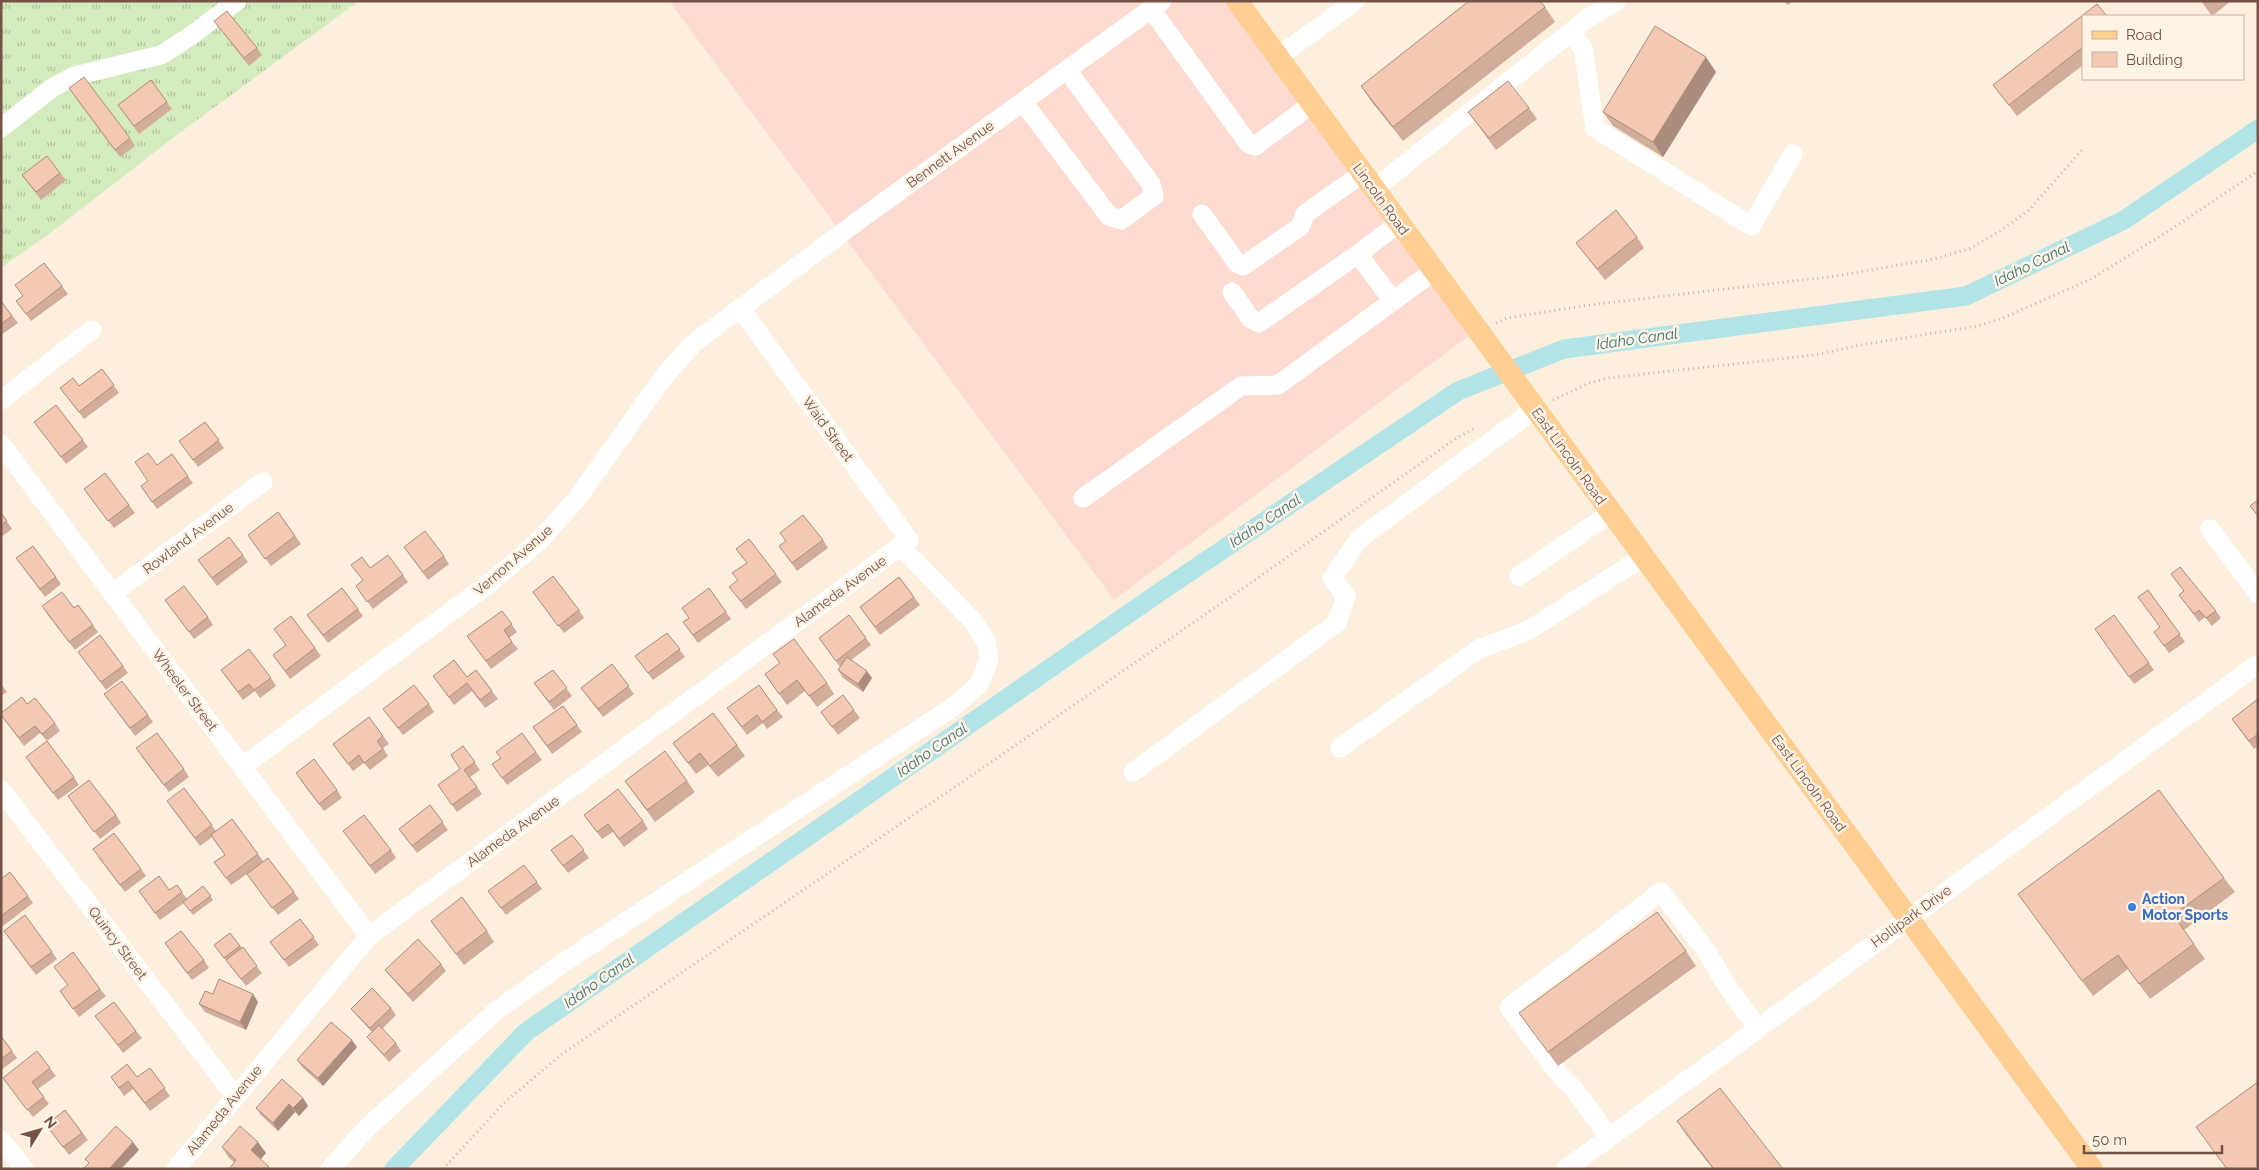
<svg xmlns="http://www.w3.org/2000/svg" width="2259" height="1170" font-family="Raleway,sans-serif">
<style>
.commercial{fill:#fedbd1}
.grass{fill:url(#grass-tufts)}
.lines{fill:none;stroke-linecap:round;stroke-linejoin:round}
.canal{stroke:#b2e3e7;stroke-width:19}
.path{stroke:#d8ac98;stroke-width:3;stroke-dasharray:1 4;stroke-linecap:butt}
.minor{stroke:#fff;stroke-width:19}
.major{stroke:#ffce93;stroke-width:22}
.wall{fill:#d2ad9b}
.shaded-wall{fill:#ab8d7e}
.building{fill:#f4c9b4;stroke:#ab8d7e}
.shop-dot{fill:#3f7fe0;stroke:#fff3e5;stroke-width:2}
.labels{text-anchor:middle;stroke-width:5;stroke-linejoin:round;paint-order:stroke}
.street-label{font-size:14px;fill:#745245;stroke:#fff3e5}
.shop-label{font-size:14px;font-weight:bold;fill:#366cbe;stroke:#fff3e5;text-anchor:start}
.water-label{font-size:15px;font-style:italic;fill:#39757b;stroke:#fff3e5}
</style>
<defs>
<pattern id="grass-tufts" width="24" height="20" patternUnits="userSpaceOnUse" patternTransform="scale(1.25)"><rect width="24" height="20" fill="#d3ebbd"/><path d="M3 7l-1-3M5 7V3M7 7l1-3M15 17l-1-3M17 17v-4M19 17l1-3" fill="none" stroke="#b0c19b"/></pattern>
</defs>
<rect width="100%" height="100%" fill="#fdefde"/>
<polygon class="commercial" points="669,1 1237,1 1477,330 1114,600"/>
<polygon class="grass" points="1,1 359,1 174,137 49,234 1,268"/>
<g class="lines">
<polyline class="canal" points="394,1169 526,1032 1157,594 1458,391 1564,349 1966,296 2124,220 2258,129"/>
<g class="path">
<polyline points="1496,323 1507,318 1589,305 1836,276 1934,259 1969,249 2000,231 2028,211 2083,149"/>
<polyline points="1553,400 1589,383 1609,378 1815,355 1860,345 1978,326 2003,318 2091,279 2170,230 2258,171"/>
<polyline points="443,1169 504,1103 562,1054 965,780 1252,582 1458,437 1474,429"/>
</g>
<g class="minor">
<polyline points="1151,9 1248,143 1255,146 1312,104"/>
<polyline points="1570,33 1583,48 1595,128 1751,226 1793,154"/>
<polyline points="1278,57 1355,1"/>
<polyline points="1023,102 1109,216 1121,220 1154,196 1151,184 1067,70"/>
<polyline points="1,128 52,88 74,76 161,55 192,35 237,1"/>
<polyline points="1374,189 1587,19 1616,1"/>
<polyline points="1202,214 1237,263 1243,266 1301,226 1305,214 1363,173"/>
<polyline points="1399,223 1358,254 1393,301 1434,271"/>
<polyline points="1232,292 1251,319 1259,323 1358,254"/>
<polyline points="1,400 92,330"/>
<polyline points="1,444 369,936"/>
<polyline points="1083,498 1241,386 1278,385 1393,301"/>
<polyline points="2210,529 2258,594"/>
<polyline points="1519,576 1611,513"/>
<polyline points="113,593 263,482"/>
<polyline points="1340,748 1479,649 1529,630 1643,557"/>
<polyline points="242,767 495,579 540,540 576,500 665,375 694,343 862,218 1162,1"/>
<polyline points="1133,772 1337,623 1346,596 1332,578 1360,538 1535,409"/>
<polyline points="1,790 235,1096"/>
<polyline points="1609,1137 1575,1090 1559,1074 1509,1007 1661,892 1707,952 1724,981 1757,1028"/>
<polyline points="1,1140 24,1169"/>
<polyline points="176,1169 369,936 909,540 740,308"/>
<polyline points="330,1169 369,1126 495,1012 560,965 956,705 980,683 989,659 986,641 972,620 901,547"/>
<polyline points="1566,1169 2258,664"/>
</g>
<polyline class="major" points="1237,1 2092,1169"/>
</g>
<g class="wall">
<polygon points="1784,1 1793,1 1788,5"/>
<polygon points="2201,1 2231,1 2212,16"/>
<polygon points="1545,7 1555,22 1403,141 1371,101 1361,86"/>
<polygon points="2083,16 2083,65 2017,116 1993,85"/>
<polygon points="214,21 257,48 262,55 249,66"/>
<polygon points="1716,72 1663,157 1613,126 1603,112"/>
<polygon points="151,80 172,109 139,134 118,105"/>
<polygon points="74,96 130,138 135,146 120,157"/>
<polygon points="1529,108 1537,119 1496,150 1468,112"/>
<polygon points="60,173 66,180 41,200 22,175"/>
<polygon points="1637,237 1644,248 1605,280 1576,243"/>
<polygon points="44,263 68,294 31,321 16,301 23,296"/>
<polygon points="1,301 18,323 1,335"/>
<polygon points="102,369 119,393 84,419 60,388 79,386"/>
<polygon points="205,422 224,448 198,467 179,441"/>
<polygon points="40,429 83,440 88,447 66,464"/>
<polygon points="172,454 193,483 157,509 141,486 148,481 157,465"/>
<polygon points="89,496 129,505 135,513 114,528"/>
<polygon points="278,512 301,544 271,566 248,535"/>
<polygon points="1,513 12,529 1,537"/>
<polygon points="229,537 248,562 217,586 198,560"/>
<polygon points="823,540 828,548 797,571 779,546"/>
<polygon points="404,547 444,556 449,564 428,580"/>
<polygon points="388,555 408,582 373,609 356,586 363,581 370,568"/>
<polygon points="22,566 56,577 61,584 45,597"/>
<polygon points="776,574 782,582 746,609 729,587"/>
<polygon points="2171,574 2216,611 2221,618 2212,626 2205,617 2199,622 2179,595 2184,591"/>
<polygon points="899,577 920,605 880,635 860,607"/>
<polygon points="342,588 363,616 328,643 307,615"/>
<polygon points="709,588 731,619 698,643 683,622 689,618"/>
<polygon points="2148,590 2185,642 2169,653 2154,632 2160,628"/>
<polygon points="538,599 579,610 584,618 564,633"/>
<polygon points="78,605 98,632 75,650 47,614 74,608"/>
<polygon points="171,608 208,617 213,625 194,639"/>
<polygon points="502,611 517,632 509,638 518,649 491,669 467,636"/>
<polygon points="849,615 871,645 851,660 872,678 863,692 843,678 838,670 840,667 819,638"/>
<polygon points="2114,615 2154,670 2134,684 2095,629"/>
<polygon points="667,633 685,657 653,680 635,656"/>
<polygon points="286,645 315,648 321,656 290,679 273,655"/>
<polygon points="84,660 123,666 128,673 106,690"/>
<polygon points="612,664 634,694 603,717 581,688"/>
<polygon points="221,670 271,678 276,686 260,698 255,691 243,700"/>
<polygon points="476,670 498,699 485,708 472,691 454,705 433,676 467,677"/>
<polygon points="553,670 572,696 554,710 534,683"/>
<polygon points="765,674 827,683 834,694 817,707 805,691 787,705"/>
<polygon points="1,684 7,692 1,696"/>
<polygon points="843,695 860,718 838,735 821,712"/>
<polygon points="2258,699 2258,746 2254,749 2232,719"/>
<polygon points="110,702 148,715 153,722 135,736"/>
<polygon points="27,704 55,723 60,731 47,741 40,733 24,746 1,715"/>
<polygon points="429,704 434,712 403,735 383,709"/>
<polygon points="563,706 582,732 552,754 533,727"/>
<polygon points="727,708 777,710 783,717 767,729 763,723 747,735"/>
<polygon points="369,717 389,744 383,748 388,756 370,770 364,763 353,771 333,744"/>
<polygon points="522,733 542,760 507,785 492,764 501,758"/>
<polygon points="673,743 737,745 745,756 718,777 708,765 696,774"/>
<polygon points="463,746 480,770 470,777 482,794 457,812 438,785 460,769"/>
<polygon points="141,756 184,769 189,777 169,792"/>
<polygon points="31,765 74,777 79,785 58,800"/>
<polygon points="301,781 337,790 342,798 324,811"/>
<polygon points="625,781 687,781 695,792 655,822"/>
<polygon points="184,788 216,831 232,819 263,861 294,892 299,899 278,915 247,874 231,885 214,862 225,855 212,837 200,846 172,808"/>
<polygon points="73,804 116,815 121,823 100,839"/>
<polygon points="430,805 448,830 417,853 399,829"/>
<polygon points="584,815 643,821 648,829 624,847 613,832 602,839"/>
<polygon points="572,835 589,858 568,873 551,850"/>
<polygon points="349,838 391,850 396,858 375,874"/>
<polygon points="98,857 141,869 146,876 125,892"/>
<polygon points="524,865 542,889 506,915 488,891"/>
<polygon points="10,872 33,903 3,926 1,924 1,879"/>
<polygon points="2224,878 2235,892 2184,930 2205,959 2150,999 2128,969 2093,996 2018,894"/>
<polygon points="177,885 187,899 203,886 213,900 193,915 184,903 160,920 139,891 169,890"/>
<polygon points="25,915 57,959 36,975 4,931"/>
<polygon points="300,919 319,945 289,967 270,942"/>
<polygon points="431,921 487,931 494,942 464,965"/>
<polygon points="230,933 262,973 246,986 214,945"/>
<polygon points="170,951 204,960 209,968 192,980"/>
<polygon points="1686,951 1696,966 1558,1066 1519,1013"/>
<polygon points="441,964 446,971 413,1002 391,977 385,970"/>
<polygon points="100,989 106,996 79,1017 60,991"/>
<polygon points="213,994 258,1002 246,1030 205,1012 199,1004"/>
<polygon points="391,1008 396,1015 382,1029 396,1043 401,1051 389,1062 373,1044 367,1037 372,1032 357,1016 351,1009"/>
<polygon points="101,1023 136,1031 142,1038 123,1053"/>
<polygon points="1,1036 17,1058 1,1070"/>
<polygon points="357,1047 323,1086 303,1068 297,1060"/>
<polygon points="37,1051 56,1076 38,1089 49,1104 33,1117 3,1078"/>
<polygon points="150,1068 170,1096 150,1111 133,1089 124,1096 111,1077 137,1077"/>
<polygon points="303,1098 308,1106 299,1116 295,1112 278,1131 261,1115 256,1108"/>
<polygon points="65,1110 88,1140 69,1155 46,1125"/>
<polygon points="1677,1121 1783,1169 1713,1169 1687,1136"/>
<polygon points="222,1147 266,1153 261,1159 235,1163 229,1158"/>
</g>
<g class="shaded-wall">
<polygon points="1706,57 1716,72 1663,157 1653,142"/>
<polygon points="867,671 872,678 863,692 858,684"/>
<polygon points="253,994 258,1002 246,1030 240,1022"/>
<polygon points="352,1040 357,1047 323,1086 318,1078"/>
<polygon points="303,1098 308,1106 299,1116 293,1108"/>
<polygon points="289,1104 295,1112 278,1131 273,1123"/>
<polygon points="133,1142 139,1150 121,1169 109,1169"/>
<polygon points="258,1142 266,1153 259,1161 251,1150"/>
</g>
<g class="building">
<polygon points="1469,1 1540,1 1545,7 1393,127 1361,86"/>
<polygon points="2097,4 2107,16 2083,16 2083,47 2009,105 1993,85"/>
<polygon points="227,11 257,48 244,58 214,21"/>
<polygon points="1655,26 1706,57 1653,142 1603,112"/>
<polygon points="84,77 130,138 115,150 69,88"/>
<polygon points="151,80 167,102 134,126 118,105"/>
<polygon points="1508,81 1529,108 1489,138 1468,112"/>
<polygon points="47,156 60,173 36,192 22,175"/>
<polygon points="1616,210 1637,237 1597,269 1576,243"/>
<polygon points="44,263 62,286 26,314 16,301 23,296 15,285"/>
<polygon points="1,301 12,316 1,324"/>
<polygon points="102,369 114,385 79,412 60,388 73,378 79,386"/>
<polygon points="56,405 83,440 61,457 34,422"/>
<polygon points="205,422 219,440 193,460 179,441"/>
<polygon points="148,453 157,465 172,454 188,476 152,502 141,486 148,481 135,462"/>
<polygon points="105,473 129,505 108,521 84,489"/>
<polygon points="2258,500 2258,516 2250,506"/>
<polygon points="278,512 295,536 265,559 248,535"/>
<polygon points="1,513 7,521 1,525"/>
<polygon points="803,515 823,540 792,563 779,546 786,541 780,533"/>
<polygon points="425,531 444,556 423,572 404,547"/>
<polygon points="229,537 243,555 212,578 198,560"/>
<polygon points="749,539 776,574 741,601 729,587 738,580 732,573 747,563 736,549"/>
<polygon points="33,546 56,577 40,589 16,558"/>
<polygon points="388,555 403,575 367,602 356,586 363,580 351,565 362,557 370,568"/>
<polygon points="2180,567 2216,611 2206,618 2199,610 2194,614 2179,595 2184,591 2171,574"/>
<polygon points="553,576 579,610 558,626 533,592"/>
<polygon points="899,577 914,597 875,627 860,607"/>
<polygon points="184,586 208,617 189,632 165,600"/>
<polygon points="342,588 358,609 323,635 307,615"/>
<polygon points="709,588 726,612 693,635 683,622 689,618 682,608"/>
<polygon points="2148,590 2180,634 2164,646 2154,632 2160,627 2138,597"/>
<polygon points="62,592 74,608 78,605 93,625 69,642 42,606"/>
<polygon points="502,611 512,624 504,630 512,642 486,661 467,636"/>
<polygon points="849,615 866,638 836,661 819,638"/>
<polygon points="2114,615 2149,663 2129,677 2095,629"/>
<polygon points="291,616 315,648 285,671 273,655 286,645 274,629"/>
<polygon points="667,633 680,649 648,673 635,656"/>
<polygon points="100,635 123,666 101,682 78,652"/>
<polygon points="794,639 827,683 809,696 797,680 779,694 765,674 780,663 773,654"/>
<polygon points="249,649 271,678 254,690 249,684 238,692 221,670"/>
<polygon points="847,657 867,671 858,684 838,670"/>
<polygon points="454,660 467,677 476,670 492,691 480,700 467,683 449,697 433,676"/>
<polygon points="612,664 629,686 598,709 581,688"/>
<polygon points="553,670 567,688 549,702 534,683"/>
<polygon points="122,681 148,715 130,728 104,694"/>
<polygon points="414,685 429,704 398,728 383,709"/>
<polygon points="759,685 777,710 762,722 757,715 742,727 727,708"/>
<polygon points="843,695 854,710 832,727 821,712"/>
<polygon points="22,697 27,704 35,698 55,723 42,734 35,726 19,738 1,715 1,713"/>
<polygon points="2258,699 2258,734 2249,741 2232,719"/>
<polygon points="563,706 577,725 547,746 533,727"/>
<polygon points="713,713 737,745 710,766 700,753 688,763 673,743"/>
<polygon points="369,717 383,736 377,741 383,749 364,763 359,755 348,764 333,744"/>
<polygon points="157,733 184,769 164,785 136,748"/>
<polygon points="522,733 536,752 502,778 492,764 501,758 496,752"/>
<polygon points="47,741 74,777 53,793 26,757"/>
<polygon points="463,746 475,762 464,770 477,787 452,805 438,785 460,769 451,755"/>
<polygon points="665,751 687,781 647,810 625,781"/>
<polygon points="314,759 337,790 319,804 296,773"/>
<polygon points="89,780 116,815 94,832 68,796"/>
<polygon points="184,788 212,825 195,838 167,801"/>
<polygon points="618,789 643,821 619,839 608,824 597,832 584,815"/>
<polygon points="2159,790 2224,878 2173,915 2194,944 2139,984 2118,955 2082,981 2018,894"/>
<polygon points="430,805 443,822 412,846 399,829"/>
<polygon points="364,815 391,850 370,866 343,831"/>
<polygon points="232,819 258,854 226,878 214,862 225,855 211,835"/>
<polygon points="114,833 141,869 120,885 93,849"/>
<polygon points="572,835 584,850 563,866 551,850"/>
<polygon points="268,858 294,892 272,908 247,874"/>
<polygon points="524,865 537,882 501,908 488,891"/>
<polygon points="10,872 28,896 1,916 1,879"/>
<polygon points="159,876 169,890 177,885 182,892 155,913 139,891"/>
<polygon points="203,886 211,896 190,911 183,902"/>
<polygon points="462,897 487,931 456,954 431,921"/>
<polygon points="1657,912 1686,951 1548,1052 1519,1013"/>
<polygon points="25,915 52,952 31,967 4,931"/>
<polygon points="300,919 314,937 284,960 270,942"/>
<polygon points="181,931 204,960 187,973 165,943"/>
<polygon points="230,933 240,946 224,958 214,945"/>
<polygon points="418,939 441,964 408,994 385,970"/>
<polygon points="243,947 257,966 241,979 226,960"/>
<polygon points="73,952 100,989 73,1009 60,991 68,985 54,967"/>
<polygon points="219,979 253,994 240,1022 199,1004 205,991 213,994"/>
<polygon points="372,988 391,1008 370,1028 351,1009"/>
<polygon points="114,1002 136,1031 118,1045 95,1016"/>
<polygon points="331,1022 352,1040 318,1078 297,1060"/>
<polygon points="379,1025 396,1043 384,1055 367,1037"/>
<polygon points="1,1036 12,1051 1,1059"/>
<polygon points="37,1051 50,1068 32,1082 44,1097 27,1110 3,1078"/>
<polygon points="127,1064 137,1077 150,1068 165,1088 145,1103 128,1081 119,1088 111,1077"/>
<polygon points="282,1079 303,1098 293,1108 289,1104 273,1123 256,1108"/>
<polygon points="2258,1082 2258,1169 2227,1169 2196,1127"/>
<polygon points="1720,1088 1783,1169 1714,1169 1677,1121"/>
<polygon points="65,1110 82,1133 63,1147 46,1125"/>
<polygon points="116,1126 133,1142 109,1169 83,1169 89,1163 85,1159"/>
<polygon points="240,1126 258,1142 251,1150 269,1167 268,1169 229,1169 236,1160 222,1147"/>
</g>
<circle class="shop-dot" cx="2132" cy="907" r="5"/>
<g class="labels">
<g class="street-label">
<text transform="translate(950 154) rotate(-36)" y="5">Bennett Avenue</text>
<text transform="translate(1381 199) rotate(54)" y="5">Lincoln Road</text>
<text transform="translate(828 429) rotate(54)" y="5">Waid Street</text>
<text transform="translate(1569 456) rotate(54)" y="5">East Lincoln Road</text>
<text transform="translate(188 538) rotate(-37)" y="5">Rowland Avenue</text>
<text transform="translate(513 560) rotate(-41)" y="5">Vernon Avenue</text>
<text transform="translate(840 591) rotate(-36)" y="5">Alameda Avenue</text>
<text transform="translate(185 690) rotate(53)" y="5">Wheeler Street</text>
<text transform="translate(1809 783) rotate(54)" y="5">East Lincoln Road</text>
<text transform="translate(513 831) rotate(-36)" y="5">Alameda Avenue</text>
<text transform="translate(1911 916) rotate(-36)" y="5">Hollipark Drive</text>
<text transform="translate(118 943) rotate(53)" y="5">Quincy Street</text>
<text transform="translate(224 1110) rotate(-51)" y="5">Alameda Avenue</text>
</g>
<g class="shop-label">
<text x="2142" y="904">Action<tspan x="2142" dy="16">Motor Sports</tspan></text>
</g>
<g class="water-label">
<text transform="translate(2032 264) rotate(-26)" y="5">Idaho Canal</text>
<text transform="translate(1637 339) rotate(-8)" y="5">Idaho Canal</text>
<text transform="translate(1265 521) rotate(-34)" y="5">Idaho Canal</text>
<text transform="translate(932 750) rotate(-35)" y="5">Idaho Canal</text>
<text transform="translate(599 981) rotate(-35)" y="5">Idaho Canal</text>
</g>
</g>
<rect width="2259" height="1170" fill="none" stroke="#745245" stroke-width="5"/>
<rect x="2082" y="15" width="162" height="65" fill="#fff3e5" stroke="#c7b3a5"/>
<rect x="2092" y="31" width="25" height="8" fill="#ffce93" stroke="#c7b3a5"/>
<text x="2126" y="40" font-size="15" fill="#745245">Road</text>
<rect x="2092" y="52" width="25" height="15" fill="#f4c9b4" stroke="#c7b3a5"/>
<text x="2126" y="65" font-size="15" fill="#745245">Building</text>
<g transform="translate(40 1130) rotate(53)" stroke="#fff3e5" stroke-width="4" paint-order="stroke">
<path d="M0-4L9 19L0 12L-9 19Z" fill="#745245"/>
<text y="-8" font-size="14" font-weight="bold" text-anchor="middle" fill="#745245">N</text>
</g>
<path d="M2084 1145v8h138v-8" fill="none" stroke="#745245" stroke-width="2.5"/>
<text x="2092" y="1145" font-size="15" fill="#745245" stroke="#fff3e5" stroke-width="4" paint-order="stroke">50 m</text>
</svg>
